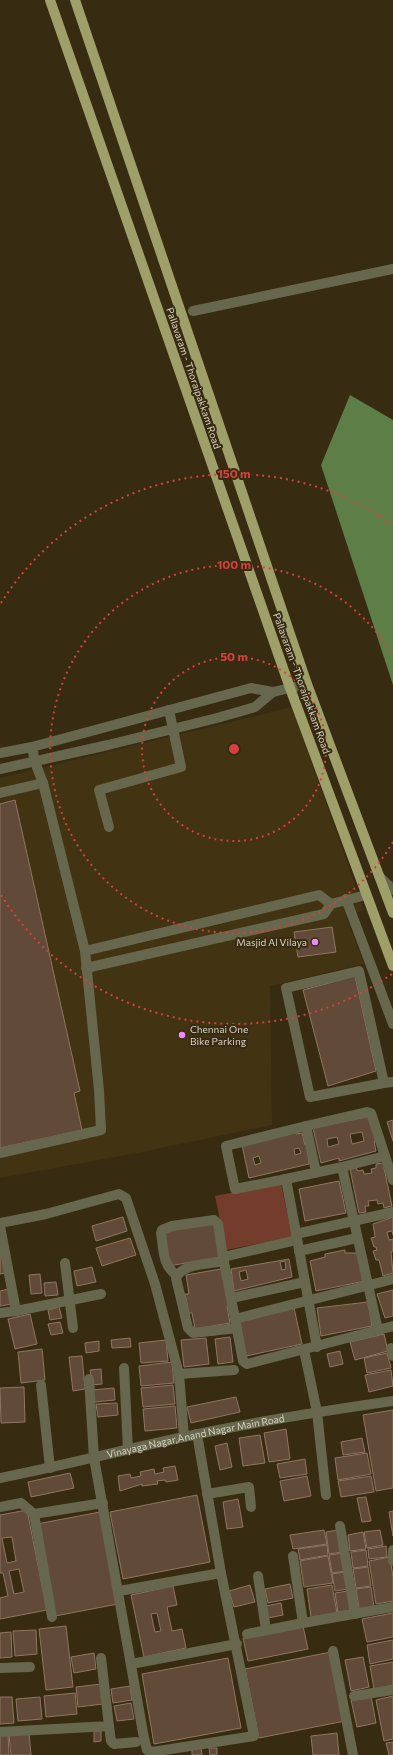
<svg xmlns="http://www.w3.org/2000/svg" width="393" height="1755" font-family="Commissioner,sans-serif">
<style>
.built{fill:#423312}
.green{fill:#743c2d}
.water{fill:#5d7e47}
.building{fill:#624a38;stroke:#907662;fill-rule:evenodd}
.lines{fill:none;stroke-linecap:round;stroke-linejoin:round}
.minor{stroke:#66674d;stroke-width:10}
.major{stroke:#9fa069;stroke-width:10}
.ring{fill:none;stroke:#d6413f;stroke-width:2;stroke-dasharray:2 4}
.poi-dot{fill:#ec8cfb;stroke:#372b12;stroke-width:1.5}
.labels{text-anchor:middle;stroke-width:4;stroke-linejoin:round;paint-order:stroke}
.street-label{font-size:10px;fill:#d8d1c2;stroke:#372b12}
.poi-label{font-size:10px;fill:#d8d1c2;stroke:#372b12;text-anchor:end}
.centre{fill:#d6413f;stroke:#372b12;stroke-width:2}
.ring-label{font-size:12px;text-anchor:middle;font-weight:bold;fill:#d6413f;stroke:#372b12;stroke-width:4;stroke-linejoin:round;paint-order:stroke}
</style>
<rect width="100%" height="100%" fill="#372b12"/>
<polygon class="built" points="292,707 364,910 346,917 364,964 270,986 272,1125 142,1152 0,1178 0,778"/>
<polygon class="green" points="281,1183 292,1237 226,1250 215,1196"/>
<polygon class="water" points="350,395 393,420 393,685 321,465"/>
<g class="building">
<polygon points="15,800 80,1091 74,1093 82,1130 0,1148 0,804"/>
<polygon points="332,927 336,952 298,957 294,932"/>
<polygon points="355,976 376,1071 328,1086 303,990"/>
<path d="M371,1116L377,1141H374L376,1151L339,1161V1158L321,1163L313,1128ZM362,1132L364,1141L352,1144L350,1134ZM337,1137L339,1144L328,1147L327,1139Z"/>
<polygon points="393,1120 393,1141 387,1122"/>
<path d="M295,1131L296,1134L302,1133L305,1145L308,1144L309,1164L249,1178L242,1145ZM299,1148L301,1153L295,1155L294,1149ZM259,1156L261,1163L255,1165L253,1158Z"/>
<polygon points="383,1163 392,1206 384,1208 383,1203 378,1204 377,1200 368,1201 369,1206 365,1206 366,1212 359,1213 350,1169 356,1168 358,1171 363,1170 364,1174 372,1173 371,1169 376,1168 376,1164"/>
<polygon points="339,1181 346,1213 305,1221 299,1189"/>
<polygon points="123,1217 127,1231 96,1241 92,1226"/>
<polygon points="393,1217 393,1235 392,1231 387,1232 389,1240 393,1239 393,1251 391,1252 393,1273 383,1276 379,1260 376,1260 373,1251 377,1250 376,1247 374,1247 371,1238 375,1237 373,1224"/>
<polygon points="215,1222 221,1257 169,1266 163,1232"/>
<polygon points="130,1238 136,1255 102,1266 96,1248"/>
<polygon points="0,1245 6,1273 0,1274"/>
<polygon points="345,1250 345,1253 357,1253 365,1281 316,1291 310,1261 325,1257 325,1254"/>
<path d="M289,1259L292,1277L234,1291L231,1269ZM285,1261L286,1269L282,1270L280,1262ZM246,1270L248,1279L241,1281L239,1272Z"/>
<polygon points="92,1267 96,1282 77,1286 74,1271"/>
<polygon points="221,1269 230,1305 227,1306 230,1323 195,1329 192,1313 189,1313 185,1294 189,1294 186,1275"/>
<polygon points="40,1274 42,1293 31,1294 29,1275"/>
<polygon points="56,1282 58,1295 45,1296 44,1283"/>
<polygon points="9,1289 12,1304 0,1306 0,1291"/>
<polygon points="393,1290 393,1316 385,1318 377,1294"/>
<polygon points="368,1302 372,1326 321,1336 317,1308"/>
<polygon points="59,1307 62,1318 50,1320 48,1310"/>
<polygon points="294,1308 302,1344 246,1356 238,1320"/>
<polygon points="30,1314 37,1344 15,1349 8,1319"/>
<polygon points="60,1322 63,1333 51,1335 48,1324"/>
<polygon points="384,1334 388,1351 355,1360 350,1342"/>
<polygon points="230,1337 233,1362 218,1364 215,1339"/>
<polygon points="130,1338 131,1347 112,1348 111,1340"/>
<polygon points="206,1338 209,1364 184,1367 181,1340"/>
<polygon points="166,1340 168,1361 141,1363 139,1343"/>
<polygon points="99,1341 99,1351 86,1353 85,1343"/>
<polygon points="42,1349 45,1380 21,1383 18,1352"/>
<polygon points="340,1351 343,1364 330,1367 327,1354"/>
<polygon points="387,1353 391,1368 367,1373 364,1358"/>
<polygon points="82,1356 85,1389 73,1391 69,1357"/>
<polygon points="172,1362 174,1383 141,1386 139,1366"/>
<polygon points="101,1369 102,1384 92,1385 90,1370"/>
<polygon points="391,1370 393,1386 369,1392 365,1375"/>
<polygon points="173,1385 175,1404 143,1407 141,1388"/>
<polygon points="24,1387 25,1422 1,1423 0,1388"/>
<polygon points="114,1388 115,1400 94,1402 92,1390"/>
<polygon points="236,1397 240,1412 191,1423 187,1407"/>
<polygon points="117,1403 118,1415 98,1417 96,1404"/>
<polygon points="175,1406 177,1428 145,1431 143,1409"/>
<polygon points="393,1410 393,1488 376,1491 363,1415"/>
<polygon points="286,1429 290,1459 269,1462 264,1433"/>
<polygon points="260,1435 265,1463 243,1466 239,1438"/>
<polygon points="362,1438 365,1452 343,1455 341,1442"/>
<polygon points="227,1443 232,1467 220,1470 215,1446"/>
<polygon points="367,1453 371,1474 338,1480 335,1458"/>
<polygon points="305,1459 307,1474 280,1478 277,1464"/>
<polygon points="175,1466 178,1480 166,1482 165,1480 157,1481 158,1484 142,1486 142,1484 120,1491 118,1476 130,1474 131,1478 141,1476 140,1472 154,1469 155,1474 164,1472 163,1468"/>
<polygon points="70,1473 74,1488 31,1497 28,1482"/>
<polygon points="307,1476 311,1496 284,1501 280,1481"/>
<polygon points="371,1476 374,1492 341,1497 338,1481"/>
<polygon points="197,1495 210,1562 123,1579 110,1512"/>
<polygon points="366,1497 371,1521 362,1522 357,1498"/>
<polygon points="238,1499 243,1527 227,1529 223,1502"/>
<path d="M27,1510L47,1610L0,1619V1598L8,1596L3,1573H0V1515ZM12,1537L16,1561L7,1563L2,1538ZM19,1569L24,1592L14,1594L9,1571Z"/>
<polygon points="393,1511 393,1536 389,1512"/>
<polygon points="100,1512 118,1604 55,1616 37,1524"/>
<polygon points="324,1530 327,1544 293,1549 290,1535"/>
<polygon points="338,1530 342,1552 329,1554 326,1532"/>
<polygon points="380,1530 383,1545 367,1548 364,1532"/>
<polygon points="363,1532 366,1549 350,1551 348,1535"/>
<polygon points="327,1545 328,1555 300,1560 298,1549"/>
<polygon points="386,1546 387,1557 369,1559 368,1549"/>
<polygon points="366,1550 368,1566 353,1568 351,1552"/>
<polygon points="343,1553 345,1571 332,1573 329,1555"/>
<polygon points="328,1556 333,1583 304,1587 300,1561"/>
<polygon points="390,1557 393,1577 393,1601 376,1604 369,1561"/>
<polygon points="368,1567 371,1586 356,1588 353,1569"/>
<polygon points="345,1572 348,1589 335,1591 332,1574"/>
<polygon points="290,1584 293,1598 268,1603 265,1589"/>
<polygon points="250,1585 255,1602 234,1607 229,1591"/>
<polygon points="332,1585 337,1613 311,1617 307,1589"/>
<path d="M173,1586L177,1605L167,1607L172,1631L182,1629L186,1648L144,1657L131,1595ZM157,1613L161,1631L155,1632L151,1614Z"/>
<polygon points="371,1587 374,1607 359,1609 356,1589"/>
<polygon points="348,1591 351,1610 338,1612 335,1593"/>
<polygon points="281,1603 283,1615 268,1618 266,1606"/>
<polygon points="393,1613 393,1637 367,1642 362,1619"/>
<polygon points="66,1626 73,1687 46,1690 39,1629"/>
<polygon points="303,1626 308,1649 248,1661 243,1638"/>
<polygon points="36,1630 37,1654 15,1656 13,1631"/>
<polygon points="11,1632 12,1657 0,1658 0,1633"/>
<polygon points="393,1640 393,1659 370,1664 367,1645"/>
<polygon points="331,1652 345,1721 259,1738 245,1669"/>
<polygon points="94,1653 96,1669 74,1673 71,1657"/>
<polygon points="363,1657 369,1687 351,1691 345,1660"/>
<polygon points="228,1658 241,1728 154,1744 142,1674"/>
<polygon points="393,1662 393,1685 374,1689 370,1666"/>
<polygon points="101,1684 103,1704 78,1707 76,1687"/>
<polygon points="130,1686 132,1700 113,1703 111,1689"/>
<polygon points="75,1693 77,1714 46,1717 44,1696"/>
<polygon points="371,1696 376,1723 357,1727 351,1700"/>
<polygon points="393,1696 393,1739 384,1741 376,1700"/>
<polygon points="0,1697 12,1697 14,1723 0,1724"/>
<polygon points="40,1697 42,1719 18,1721 16,1699"/>
<polygon points="131,1703 134,1719 117,1721 114,1706"/>
<polygon points="94,1731 101,1731 101,1741 94,1742"/>
<polygon points="29,1733 31,1755 11,1755 9,1735"/>
<polygon points="337,1733 339,1755 313,1755 311,1736"/>
<polygon points="8,1734 9,1755 0,1755 0,1735"/>
<polygon points="393,1742 393,1755 389,1755 386,1743"/>
<polygon points="201,1746 202,1755 192,1755 192,1747"/>
<polygon points="209,1748 217,1748 217,1755 210,1755"/>
</g>
<g class="lines">
<g class="minor">
<polyline points="193,311 393,269"/>
<polyline points="0,753 32,747 251,688 273,692"/>
<polyline points="0,769 108,745 217,718 255,707 273,692 307,684"/>
<polyline points="0,793 43,783"/>
<polyline points="109,827 99,790 181,767 169,710"/>
<polyline points="379,876 393,890"/>
<polyline points="346,899 393,1024"/>
<polyline points="85,951 319,895 331,904"/>
<polyline points="86,968 324,914 331,904 366,895"/>
<polyline points="384,1083 310,1097 286,988 359,971 384,1083 393,1082"/>
<polyline points="306,1126 367,1112 371,1113 385,1156 342,1167"/>
<polyline points="0,1153 101,1130 99,1090 85,951 43,783 35,762 32,747"/>
<polyline points="385,1156 393,1180"/>
<polyline points="286,1179 235,1189 226,1146 306,1126 316,1172"/>
<polyline points="0,1223 46,1214 119,1194 126,1198 155,1284 179,1374 184,1437"/>
<polyline points="0,1226 16,1311 0,1313"/>
<polyline points="296,1234 393,1212"/>
<polyline points="299,1251 357,1238"/>
<path d="M224,1261C210,1264 182,1263 176,1278L188,1328L193,1333L237,1328"/>
<polyline points="65,1263 73,1328"/>
<path d="M177,1276C162,1264 164,1251 161,1233L162,1230L172,1226L214,1220L218,1224L223,1257"/>
<polyline points="232,1298 305,1282"/>
<polyline points="16,1311 101,1294"/>
<polyline points="235,1319 223,1257 297,1240"/>
<polyline points="378,1330 247,1364 243,1361 235,1319 393,1279"/>
<polyline points="317,1347 286,1179 342,1167 378,1330 393,1326"/>
<polyline points="391,1348 393,1356"/>
<polyline points="304,1350 317,1412 326,1495"/>
<polyline points="124,1368 128,1450"/>
<polyline points="179,1374 234,1370"/>
<polyline points="89,1379 94,1458 144,1738 147,1750 152,1752 254,1736 221,1573 197,1434"/>
<polyline points="41,1385 50,1468"/>
<path id="s1" d="M0,1478C62,1466 122,1450 184,1437C253,1422 323,1411 393,1401"/>
<polyline points="207,1494 249,1487 251,1507"/>
<polyline points="0,1507 21,1503 34,1514 103,1503"/>
<polyline points="34,1514 52,1617"/>
<polyline points="340,1526 355,1614"/>
<polyline points="393,1550 393,1561"/>
<polyline points="293,1556 303,1623 393,1607"/>
<polyline points="258,1576 266,1630"/>
<polyline points="119,1591 221,1573"/>
<polyline points="247,1634 303,1623"/>
<polyline points="333,1651 353,1755"/>
<polyline points="131,1664 237,1644"/>
<polyline points="0,1668 30,1667"/>
<polyline points="354,1696 393,1690"/>
<polyline points="109,1726 111,1741 114,1744 136,1742"/>
<polyline points="0,1732 109,1726 101,1658"/>
</g>
<g class="major">
<polyline points="50,0 290,688 393,966"/>
<polyline points="75,0 307,684 393,913"/>
</g>
</g>
<g class="ring">
<circle cx="234" cy="749" r="92"/>
<path d="M393 842A184 184 0 1 1 393 656"/>
<path d="M392 974A275 275 0 0 1 1 895M1 603A275 275 0 0 1 392 524"/>
</g>
<g class="poi-dot">
<circle cx="315" cy="942" r="4"/>
<circle cx="182" cy="1035" r="4"/>
</g>
<g class="labels">
<g class="street-label">
<text transform="translate(194 378) rotate(71)" y="4">Pallavaram - Thoraipakkam Road</text>
<text transform="translate(302 683) rotate(70)" y="4">Pallavaram - Thoraipakkam Road</text>
<text dy="4" stroke="none"><textPath href="#s1" startOffset="200">Vinayaga Nagar,Anand Nagar Main Road</textPath></text>
</g>
<g class="poi-label">
<text x="307" y="946">Masjid Al Vilaya</text>
<text x="190" y="1033" text-anchor="start">Chennai One<tspan x="190" dy="12">Bike Parking</tspan></text>
</g>
</g>
<circle cx="234" cy="749" r="6" class="centre"/>
<g class="ring-label">
<text x="234" y="478">150 m</text>
<text x="234" y="569">100 m</text>
<text x="234" y="661">50 m</text>
</g>
</svg>
